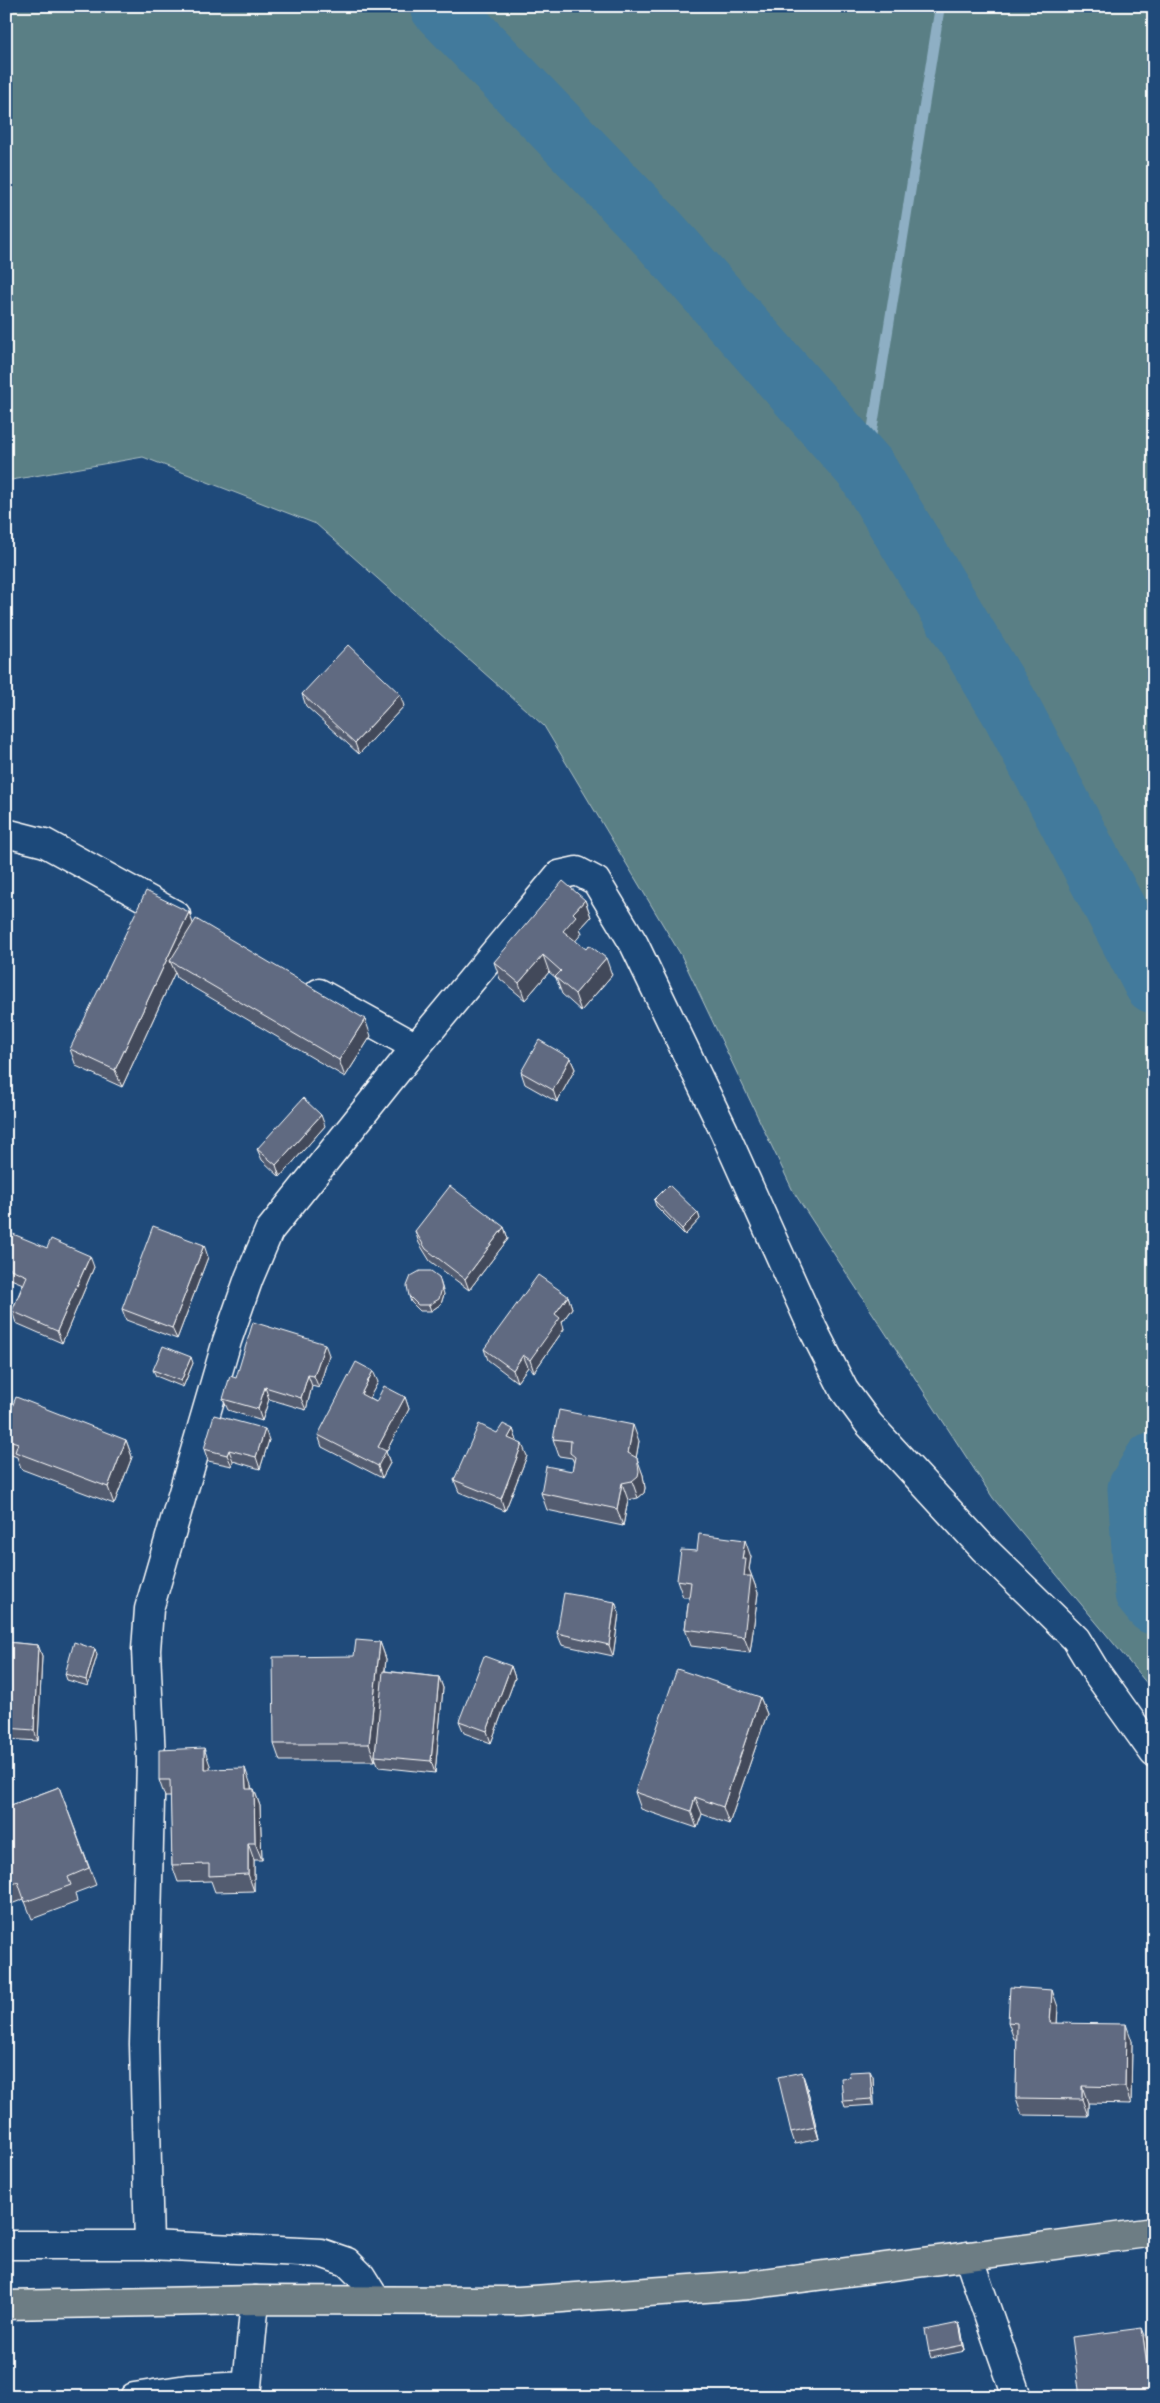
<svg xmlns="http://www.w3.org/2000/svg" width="1160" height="2403" font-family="'Architects Daughter',sans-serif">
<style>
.green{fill:#5a7f85;stroke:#acbfc2}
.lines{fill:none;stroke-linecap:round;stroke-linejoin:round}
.stream{stroke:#8eafc4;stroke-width:10}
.river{stroke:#427a9c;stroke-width:61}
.street-casing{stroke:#fff;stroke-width:31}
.highway-casing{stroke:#fff;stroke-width:31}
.street{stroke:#1f4a7a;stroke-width:28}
.highway{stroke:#6d7d84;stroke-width:28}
.wall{fill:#535b6f;stroke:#fff}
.shaded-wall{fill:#434a5a;stroke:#fff}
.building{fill:#606a81;stroke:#fff}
</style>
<rect width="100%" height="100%" fill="#1f4a7a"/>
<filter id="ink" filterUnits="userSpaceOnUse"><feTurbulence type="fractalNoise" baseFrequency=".02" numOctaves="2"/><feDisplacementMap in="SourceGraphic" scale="10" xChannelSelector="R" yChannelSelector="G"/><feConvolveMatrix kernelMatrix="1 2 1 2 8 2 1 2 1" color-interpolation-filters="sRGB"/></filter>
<g filter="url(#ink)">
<polygon class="green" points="6,6 1154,6 1154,1692 993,1498 793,1191 681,955 544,726 316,524 143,457 6,481"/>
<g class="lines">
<polyline class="stream" points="866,469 940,6"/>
<g class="river">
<polyline points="440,6 659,234 866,469 1011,710 1154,983"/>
<polyline points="1154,1462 1138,1489 1145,1593 1154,1604"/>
</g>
<defs>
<g id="street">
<polyline points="6,833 45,843 176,915"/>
<polyline points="319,993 416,1047"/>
<polyline points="6,2245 149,2245 321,2253 347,2262 361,2276 376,2300"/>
<polyline points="149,2245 144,2044 151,1760 146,1650 149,1609 227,1341 249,1278 269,1231 416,1047 559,875 577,871 596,881 634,944 724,1131 813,1329 844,1390 869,1424 984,1549 1076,1639 1096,1672 1154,1753"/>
<polyline points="968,2256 1017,2397"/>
<polyline points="134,2397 187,2389 247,2386 255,2300"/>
</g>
<polyline id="highway" points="6,2305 255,2300 519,2301 748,2285 1154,2232"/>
</defs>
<use href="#street" class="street-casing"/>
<use href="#highway" class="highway-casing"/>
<use href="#street" class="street"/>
<use href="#highway" class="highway"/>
</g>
<g class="wall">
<polygon points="302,694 404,706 359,754 306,706"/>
<polygon points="585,900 591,917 580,929 582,933 575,941 612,975 581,1011 562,994 556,978 549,972 525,1000 500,979 494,962"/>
<polygon points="189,912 193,924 371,1036 345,1077 177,978 175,972 122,1087 76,1066 70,1049"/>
<polygon points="570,1058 575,1069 557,1102 525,1084 521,1072"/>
<polygon points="325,1126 280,1177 262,1160 257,1149"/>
<polygon points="654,1200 698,1213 700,1219 685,1235 656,1206"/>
<polygon points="504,1227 508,1239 469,1290 430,1261 419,1243 415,1231"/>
<polygon points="47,1248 94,1267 62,1343 16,1323 12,1311 23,1284 6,1277 6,1250"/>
<polygon points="208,1257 177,1339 126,1320 122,1309"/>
<polygon points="444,1294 441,1304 431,1311 420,1311 411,1302 409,1296"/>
<polygon points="568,1296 572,1308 562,1322 564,1329 534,1372 528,1367 517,1382 488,1360 484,1349"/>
<polygon points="329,1355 319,1388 312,1386 306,1410 269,1399 262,1421 228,1410 223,1399 236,1378"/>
<polygon points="193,1363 183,1387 156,1376 153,1370"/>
<polygon points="378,1382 369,1398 376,1402 405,1397 409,1409 386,1452 390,1463 382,1478 322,1447 318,1435"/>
<polygon points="6,1422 126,1440 132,1457 114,1504 21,1469 17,1457 7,1453 6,1452"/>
<polygon points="513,1429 517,1441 517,1442 527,1456 505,1511 459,1492 454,1480 497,1433"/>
<polygon points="553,1439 639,1441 636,1458 643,1475 645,1488 644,1493 638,1498 628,1500 623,1526 547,1510 541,1493 572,1471 574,1463 572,1458 559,1456"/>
<polygon points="269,1440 260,1469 233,1461 232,1466 208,1461 204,1449"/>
<polygon points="751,1557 749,1569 758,1593 750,1653 691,1646 685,1629 689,1597 683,1597 677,1580"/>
<polygon points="615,1602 619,1613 613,1656 562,1645 557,1633"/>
<polygon points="6,1642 38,1645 42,1656 38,1741 6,1739"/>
<polygon points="380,1642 386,1659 385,1671 439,1677 443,1688 435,1773 379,1767 375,1757 375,1761 280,1761 274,1744 354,1656"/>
<polygon points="97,1655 88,1686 67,1680 65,1674"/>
<polygon points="511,1666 515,1678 491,1743 464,1733 459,1721"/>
<polygon points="760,1697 767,1714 729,1824 702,1814 697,1828 641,1809 635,1792"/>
<polygon points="210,1765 210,1769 251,1785 252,1789 254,1789 260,1806 262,1860 254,1860 254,1891 215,1892 211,1881 178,1882 172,1865 171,1797 165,1797 159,1780"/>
<polygon points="59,1787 96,1885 75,1893 77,1902 32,1919 24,1899 6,1906 6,1807"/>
<polygon points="1058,2007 1057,2023 1132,2041 1131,2104 1088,2103 1088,2116 1022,2115 1016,2098 1017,2039 1014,2039 1008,2022"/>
<polygon points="850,2077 873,2077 874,2105 845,2107 843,2101"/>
<polygon points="806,2084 819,2139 795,2144 791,2132"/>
<polygon points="959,2323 961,2329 965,2351 931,2358 929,2352"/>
</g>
<g class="shaded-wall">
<polygon points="400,694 404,706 359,754 355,743"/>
<polygon points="585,900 591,917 580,929 582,933 570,948 563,931 573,913"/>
<polygon points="189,912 195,929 170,961 175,972 122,1087 115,1070"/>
<polygon points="543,955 549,972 525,1000 519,983"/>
<polygon points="606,958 612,975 581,1011 575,994"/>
<polygon points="365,1019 371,1036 345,1077 339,1060"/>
<polygon points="570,1058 575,1069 557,1102 553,1090"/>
<polygon points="321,1115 325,1126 280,1177 276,1165"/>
<polygon points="698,1213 700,1219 685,1235 682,1229"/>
<polygon points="504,1227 508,1239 469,1290 465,1279"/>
<polygon points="204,1245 208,1257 177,1339 172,1328"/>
<polygon points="90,1256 94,1267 62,1343 57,1331"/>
<polygon points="439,1277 444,1294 441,1304 431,1311 429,1305"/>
<polygon points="568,1296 572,1308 562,1322 564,1329 534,1372 530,1360 555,1314"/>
<polygon points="325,1344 329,1355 319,1388 314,1376"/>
<polygon points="523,1355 528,1367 517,1382 513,1370"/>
<polygon points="191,1357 193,1363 183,1387 181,1381"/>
<polygon points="373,1371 378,1382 365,1406 361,1394"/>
<polygon points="308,1375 312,1386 306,1410 301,1398"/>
<polygon points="265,1387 269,1399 262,1421 258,1409"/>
<polygon points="405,1397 409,1409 386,1452 390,1463 382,1478 378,1466 378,1447"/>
<polygon points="633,1425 639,1441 634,1470 628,1453"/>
<polygon points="265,1429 269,1440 260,1469 256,1457"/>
<polygon points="513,1429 517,1441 512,1449 508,1438"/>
<polygon points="126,1440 132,1457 114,1504 108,1487"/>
<polygon points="522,1444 527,1456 505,1511 501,1499"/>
<polygon points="229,1450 233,1461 232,1466 227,1455"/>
<polygon points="637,1458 643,1475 645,1488 644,1493 638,1498 632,1481"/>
<polygon points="622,1483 628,1500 623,1526 617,1509"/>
<polygon points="745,1540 751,1557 749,1569 758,1593 750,1653 744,1637 744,1576 742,1559"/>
<polygon points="615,1602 619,1613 613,1656 609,1645"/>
<polygon points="380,1642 386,1659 375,1756 375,1761 369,1744"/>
<polygon points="38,1645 42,1656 38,1741 34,1730"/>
<polygon points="95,1649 97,1655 88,1686 86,1680"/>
<polygon points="511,1666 515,1678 491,1743 487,1731"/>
<polygon points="439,1677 443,1688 435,1773 431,1761"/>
<polygon points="760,1697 767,1714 729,1824 723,1807"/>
<polygon points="204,1748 210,1765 211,1786 204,1769"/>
<polygon points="245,1768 251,1785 252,1806 246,1789"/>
<polygon points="254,1789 260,1806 262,1860 255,1843"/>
<polygon points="695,1797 702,1814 697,1828 691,1811"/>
<polygon points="248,1843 254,1860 254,1891 248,1874"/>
<polygon points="1052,1990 1058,2007 1056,2040 1050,2023"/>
<polygon points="1126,2024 1132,2041 1131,2104 1125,2087"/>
<polygon points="870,2071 873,2077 874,2105 872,2099"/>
<polygon points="802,2072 806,2084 819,2139 815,2127"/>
<polygon points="1082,2086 1088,2103 1088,2116 1082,2099"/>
<polygon points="959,2323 961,2329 965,2351 963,2345"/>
<polygon points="1142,2328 1147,2340 1154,2397 1151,2396"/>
</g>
<g class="building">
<polygon points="348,645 400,694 355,743 302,694"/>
<polygon points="563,881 585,900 573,913 576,916 563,931 586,949 589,945 606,958 575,994 555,977 561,971 543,955 519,983 494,962"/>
<polygon points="146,891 189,912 115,1070 70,1049"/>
<polygon points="196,919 365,1019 339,1060 170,961"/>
<polygon points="539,1040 570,1058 553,1090 521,1072"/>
<polygon points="303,1098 321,1115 276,1165 257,1149"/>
<polygon points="669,1185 698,1213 682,1229 654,1200"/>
<polygon points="450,1186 504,1227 465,1279 426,1249 415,1231"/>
<polygon points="153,1226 204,1245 172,1328 122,1309"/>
<polygon points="13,1234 47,1248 51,1239 90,1256 57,1331 12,1311 27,1276 6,1267 6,1250"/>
<polygon points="420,1271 431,1271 439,1277 442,1288 439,1299 429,1305 418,1305 409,1296 407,1286 411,1276"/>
<polygon points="538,1275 568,1296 555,1314 560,1318 530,1360 523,1355 513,1370 484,1349"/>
<polygon points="253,1322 325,1344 314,1376 308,1375 301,1398 265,1387 258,1409 223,1399 230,1376 236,1378"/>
<polygon points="163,1346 191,1357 181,1381 153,1370"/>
<polygon points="356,1362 373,1371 361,1394 376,1402 384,1386 405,1397 378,1447 386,1451 378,1466 318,1435"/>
<polygon points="16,1397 126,1440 108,1487 15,1452 18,1443 6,1439 6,1422"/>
<polygon points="559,1410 633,1425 628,1453 637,1458 639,1471 638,1476 632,1481 622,1483 617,1509 541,1493 546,1466 572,1471 575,1457 570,1453 571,1441 553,1439"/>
<polygon points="214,1415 265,1429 256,1457 229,1450 227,1455 204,1449"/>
<polygon points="479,1424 497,1433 503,1424 513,1429 508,1438 522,1444 501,1499 454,1480"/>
<polygon points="699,1534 745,1540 742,1559 746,1559 744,1576 751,1576 744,1637 685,1629 691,1582 677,1580 681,1550 697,1551"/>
<polygon points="564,1593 615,1602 609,1645 557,1633"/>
<polygon points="356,1640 380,1642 369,1744 274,1744 273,1657 354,1656"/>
<polygon points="6,1642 38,1645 34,1730 6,1728"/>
<polygon points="74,1642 95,1649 86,1680 65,1674"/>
<polygon points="484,1656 511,1666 487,1731 459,1721"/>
<polygon points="677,1669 760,1697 723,1807 695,1797 691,1811 635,1792"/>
<polygon points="383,1671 439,1677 431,1761 375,1756"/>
<polygon points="204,1748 204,1769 245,1768 246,1789 254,1789 255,1843 248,1843 248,1874 209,1876 209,1864 172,1865 170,1780 159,1780 159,1750"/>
<polygon points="59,1787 89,1868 68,1877 71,1885 25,1902 18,1882 6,1887 6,1807"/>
<polygon points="1010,1987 1052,1990 1050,2023 1126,2024 1125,2087 1082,2086 1082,2099 1016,2098 1017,2023 1008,2022"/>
<polygon points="870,2071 872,2099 843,2101 841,2078 850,2077 849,2072"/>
<polygon points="802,2072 815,2127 791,2132 778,2077"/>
<polygon points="959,2323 963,2345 929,2352 925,2330"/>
<polygon points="1142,2328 1151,2396 1080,2397 1072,2337"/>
<polygon points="205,2389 206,2397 157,2397"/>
</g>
</g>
<rect width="1160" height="2403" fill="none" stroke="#1f4a7a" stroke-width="25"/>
<rect x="12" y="12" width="1135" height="2378" fill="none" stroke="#fff" stroke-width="2" filter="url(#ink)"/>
</svg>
